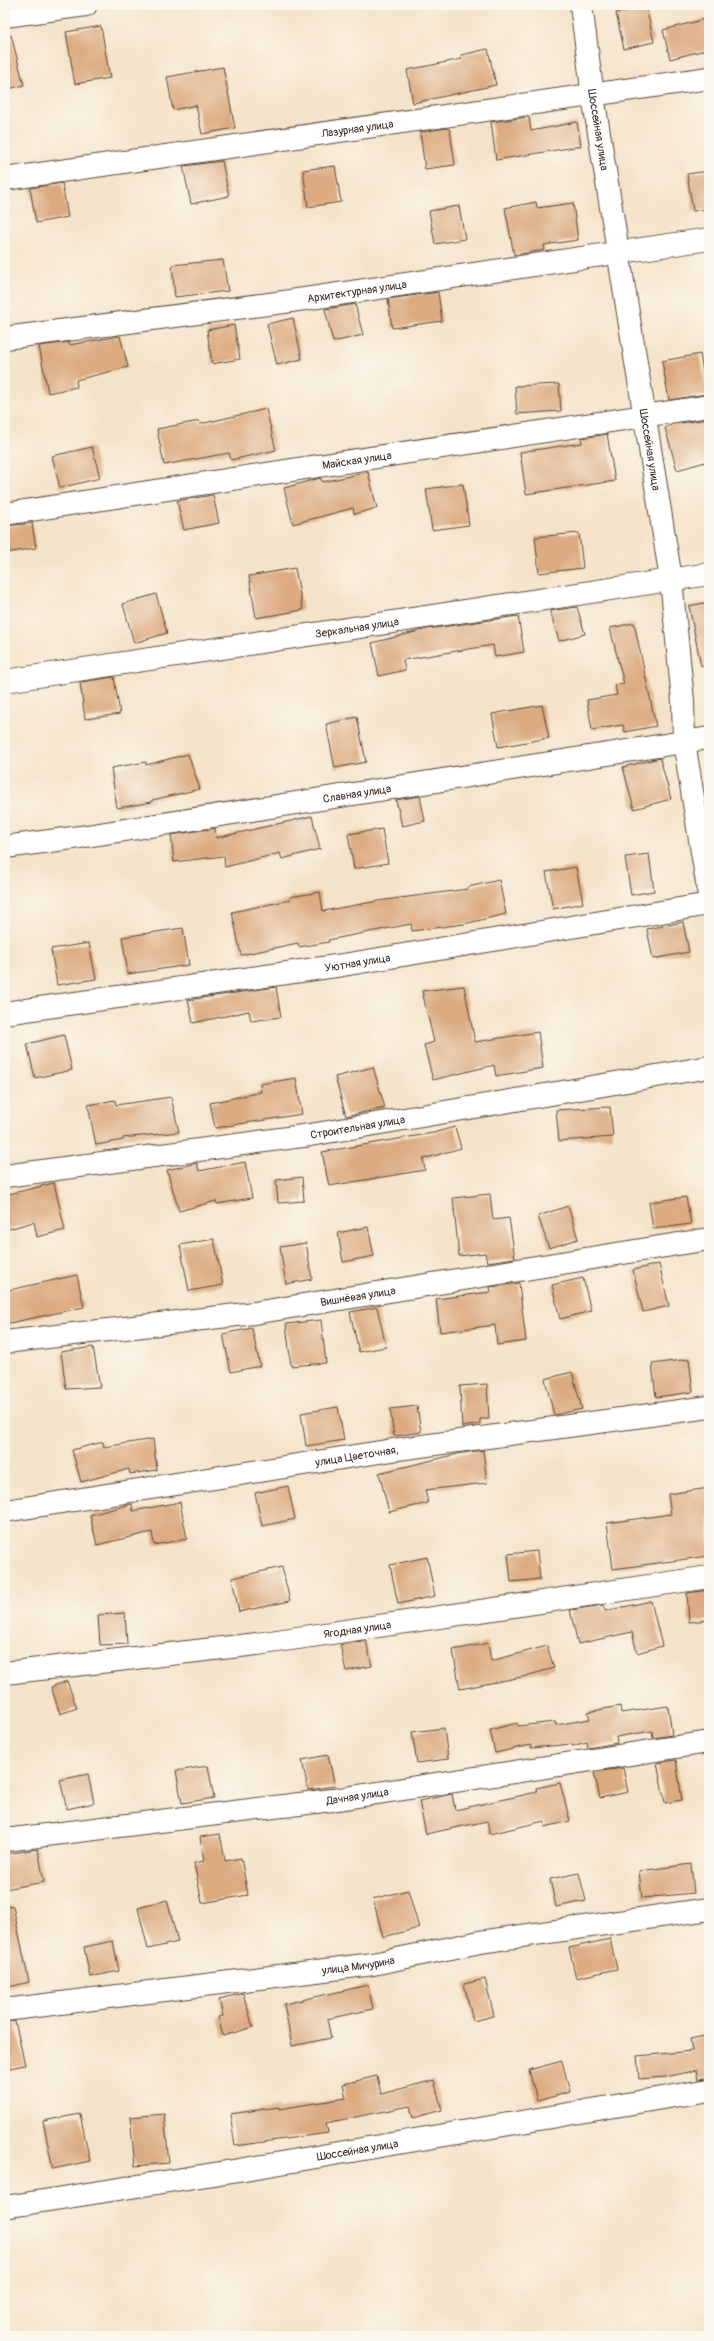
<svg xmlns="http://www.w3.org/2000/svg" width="714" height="2341" font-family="Pangolin,sans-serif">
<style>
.building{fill:#dcab81}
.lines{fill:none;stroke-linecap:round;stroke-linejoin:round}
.minor-casing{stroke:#574638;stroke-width:24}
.minor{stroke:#fff;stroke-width:22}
.labels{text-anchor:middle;stroke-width:3;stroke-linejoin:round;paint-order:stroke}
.street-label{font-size:11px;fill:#3b2a1e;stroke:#fbf7ec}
</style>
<rect width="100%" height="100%" fill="#fbf7ec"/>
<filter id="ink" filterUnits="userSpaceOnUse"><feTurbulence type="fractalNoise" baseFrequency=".025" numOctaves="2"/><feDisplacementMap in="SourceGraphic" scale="8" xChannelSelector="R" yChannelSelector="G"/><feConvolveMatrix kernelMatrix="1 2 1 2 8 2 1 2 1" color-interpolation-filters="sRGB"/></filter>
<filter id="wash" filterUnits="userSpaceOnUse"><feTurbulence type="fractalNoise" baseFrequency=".012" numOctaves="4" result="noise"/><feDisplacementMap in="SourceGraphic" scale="16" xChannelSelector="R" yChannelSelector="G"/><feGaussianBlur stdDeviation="0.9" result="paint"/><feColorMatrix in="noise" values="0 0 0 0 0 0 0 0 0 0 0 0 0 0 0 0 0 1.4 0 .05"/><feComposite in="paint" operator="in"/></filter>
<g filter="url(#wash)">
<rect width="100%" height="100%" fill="#f5e3c9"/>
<g id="blocks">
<g class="building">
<polygon points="646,7 654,42 624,49 616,13"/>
<polygon points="709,18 709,49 670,59 663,30"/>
<polygon points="101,26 110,78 75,84 66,32"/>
<polygon points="11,35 24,85 5,90 5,36"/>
<polygon points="488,49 496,85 413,103 407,70 462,59 461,55"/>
<polygon points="223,67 235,128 202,134 196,105 173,110 167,77"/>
<polygon points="529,117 531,131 577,122 581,146 496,160 491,122"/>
<polygon points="447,128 450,130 455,165 425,169 420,132"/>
<polygon points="222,161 229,196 191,204 183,166"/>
<polygon points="335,166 341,202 308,207 303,170"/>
<polygon points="709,171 709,209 693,211 687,174"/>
<polygon points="62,183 68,217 36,223 30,188"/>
<polygon points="536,202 537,208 573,203 578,240 544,245 545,250 514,255 505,208"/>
<polygon points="459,206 465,239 435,244 429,211"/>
<polygon points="223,260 228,291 175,297 172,265"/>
<polygon points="438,292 442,321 392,328 388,299"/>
<polygon points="355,304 363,335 333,342 325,309"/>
<polygon points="293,318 302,359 277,365 267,324"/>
<polygon points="234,325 240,359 212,364 207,330"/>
<polygon points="120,336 128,367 76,380 77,387 48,393 39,346 69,342 69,345"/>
<polygon points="700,354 707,394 669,400 662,361"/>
<polygon points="559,384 561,411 517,414 515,386"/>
<polygon points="266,409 276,450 231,460 229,453 164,465 157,429 199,421 200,424"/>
<polygon points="709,419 709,461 677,470 665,428 673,424"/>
<polygon points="607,434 615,481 526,494 520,452 582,443 581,438"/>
<polygon points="92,447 100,478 60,488 52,456"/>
<polygon points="368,472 377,508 354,514 353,508 293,524 284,488 320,478 323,482"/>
<polygon points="463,484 469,525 432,530 426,489"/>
<polygon points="213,495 219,523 184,530 177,501"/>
<polygon points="32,523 36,548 6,553 5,526"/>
<polygon points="579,533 583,568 539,573 535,537"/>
<polygon points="295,568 303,610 256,618 249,576"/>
<polygon points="156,594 167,633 134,643 123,604"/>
<polygon points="709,602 709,665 701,666 689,606"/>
<polygon points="577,607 585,634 559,641 550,611"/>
<polygon points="518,616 524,652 495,657 493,645 403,660 405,670 379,676 372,643 427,629"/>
<polygon points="634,623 656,726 625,732 623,725 592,730 587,700 617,695 615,685 624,684 610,628"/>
<polygon points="114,677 120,714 85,719 80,682"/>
<polygon points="542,705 549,738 498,747 492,714"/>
<polygon points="357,717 366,762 335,768 326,724"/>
<polygon points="188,754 200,789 152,800 152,802 117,808 111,768 146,762 146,765"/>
<polygon points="660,758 671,799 634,809 623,767"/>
<polygon points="420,796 425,821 402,826 396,800"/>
<polygon points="312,816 320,849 282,859 280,853 225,867 224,856 174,862 171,835 215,828 216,838"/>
<polygon points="382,829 388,863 354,869 348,834"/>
<polygon points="649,854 654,891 631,895 625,857"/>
<polygon points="576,867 583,903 553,909 546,872"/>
<polygon points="499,880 506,914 464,924 412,931 411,924 328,940 329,942 299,947 298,943 241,955 232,912 290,900 290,897 320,892 323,911 378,901 468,889 468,887"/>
<polygon points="683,922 689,952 653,959 647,929"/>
<polygon points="183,928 189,965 128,974 122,937"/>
<polygon points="89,943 96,979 57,985 51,949"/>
<polygon points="464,986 475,1042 538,1032 543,1068 496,1076 494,1065 433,1080 424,1045 434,1042 422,991"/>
<polygon points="276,987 281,1017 251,1021 249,1011 193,1023 188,1000"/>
<polygon points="64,1035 72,1070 35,1078 27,1044"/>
<polygon points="373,1067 385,1108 346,1116 335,1077"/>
<polygon points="296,1078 302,1114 215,1128 210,1103 261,1092 260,1084"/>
<polygon points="171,1097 179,1132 123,1138 123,1140 96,1145 88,1105 115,1100 116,1105"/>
<polygon points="610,1107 613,1137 559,1141 556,1110"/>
<polygon points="455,1127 461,1148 423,1159 425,1170 329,1186 322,1152 433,1133"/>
<polygon points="245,1162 252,1198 217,1204 216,1201 179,1211 167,1170 197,1163 199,1171"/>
<polygon points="302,1177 304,1201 278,1203 276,1180"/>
<polygon points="54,1183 65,1230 37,1237 34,1222 5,1230 5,1195"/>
<polygon points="490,1194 493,1220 509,1218 515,1258 487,1262 485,1253 459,1256 453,1198"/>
<polygon points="686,1197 691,1224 653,1229 649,1202"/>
<polygon points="568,1206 578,1239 549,1248 538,1216"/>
<polygon points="368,1227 374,1256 343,1262 338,1233"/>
<polygon points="214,1239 223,1285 189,1291 180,1245"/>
<polygon points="306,1243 312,1279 286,1284 280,1247"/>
<polygon points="659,1264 669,1306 643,1312 633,1270"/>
<polygon points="77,1275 84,1307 5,1324 5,1291"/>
<polygon points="583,1278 591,1311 560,1319 552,1285"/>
<polygon points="519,1283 526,1341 497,1345 495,1325 440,1332 436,1299 491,1292 490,1287"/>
<polygon points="377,1307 386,1347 359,1352 350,1312"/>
<polygon points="321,1320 326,1363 291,1366 286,1324"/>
<polygon points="252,1328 260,1366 231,1372 223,1334"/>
<polygon points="93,1347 100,1387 66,1389 61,1352"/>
<polygon points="689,1359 693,1392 656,1397 652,1364"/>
<polygon points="572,1372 582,1409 554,1415 545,1379"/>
<polygon points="487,1384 489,1419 480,1419 480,1424 462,1427 460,1386"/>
<polygon points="417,1406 421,1432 394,1436 390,1409"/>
<polygon points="338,1407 344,1440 306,1446 301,1413"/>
<polygon points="153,1439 157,1470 130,1474 129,1469 81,1482 72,1450 103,1442 104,1447"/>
<polygon points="483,1450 487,1483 425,1490 428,1503 389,1512 379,1473 462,1453"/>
<polygon points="288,1486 295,1519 262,1526 255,1493"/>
<polygon points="709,1488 709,1556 613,1569 607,1523 671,1514 668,1494"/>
<polygon points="180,1502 187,1539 154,1545 152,1532 97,1545 90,1515 132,1504 133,1511"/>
<polygon points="537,1551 540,1579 511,1582 508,1554"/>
<polygon points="427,1557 435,1596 398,1604 390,1565"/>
<polygon points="282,1567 290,1601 239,1612 232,1578"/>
<polygon points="709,1590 709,1620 689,1622 687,1593"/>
<polygon points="651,1601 662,1646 637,1653 632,1632 578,1644 570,1610 603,1605 605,1611"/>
<polygon points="125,1613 127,1644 100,1645 98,1615"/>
<polygon points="366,1640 372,1666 346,1671 340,1645"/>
<polygon points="488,1643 491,1661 547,1646 554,1668 522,1677 460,1689 453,1650"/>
<polygon points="67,1681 77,1708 60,1714 51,1687"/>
<polygon points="620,1706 621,1713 668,1706 672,1735 653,1738 652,1731 616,1737 617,1743 588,1748 587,1742 572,1746 572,1744 531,1748 531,1745 495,1753 490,1730 517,1723 518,1726 555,1722 556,1725 590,1719 588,1712"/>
<polygon points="444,1728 448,1759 417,1763 412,1732"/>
<polygon points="328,1755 335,1786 308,1790 302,1760"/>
<polygon points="676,1760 682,1800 665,1803 657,1763"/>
<polygon points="208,1766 214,1798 182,1803 176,1771"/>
<polygon points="623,1768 628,1792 600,1798 594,1772"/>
<polygon points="88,1774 94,1803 67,1809 60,1780"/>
<polygon points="560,1783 570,1821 545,1827 544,1821 490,1834 487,1821 426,1834 419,1801 452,1794 455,1810 537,1792 536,1788"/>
<polygon points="220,1834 225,1861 241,1858 248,1895 202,1903 194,1863 204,1861 200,1837"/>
<polygon points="38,1849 44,1882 5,1889 5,1854"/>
<polygon points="691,1864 694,1893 642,1898 639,1871"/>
<polygon points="579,1873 586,1901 556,1907 550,1879"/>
<polygon points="408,1890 419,1928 383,1937 373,1899"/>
<polygon points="167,1900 178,1942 148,1949 138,1908"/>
<polygon points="13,1906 29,1982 5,1988 5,1907"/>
<polygon points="610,1939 617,1969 576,1978 569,1948"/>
<polygon points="113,1941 119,1971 90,1977 84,1947"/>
<polygon points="485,1979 494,2016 473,2021 464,1984"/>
<polygon points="368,1985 373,2009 327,2019 331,2038 292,2046 284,2004"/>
<polygon points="243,1993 253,2027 223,2036 218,2017 223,2016 219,1999"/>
<polygon points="15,2021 25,2065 5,2069 5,2022"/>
<polygon points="709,2035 709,2078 698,2079 696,2070 666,2077 639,2079 637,2056 692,2051 690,2039"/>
<polygon points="562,2061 570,2092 537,2101 529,2070"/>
<polygon points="377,2076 381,2094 434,2080 442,2110 413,2118 410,2106 326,2123 328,2133 235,2146 230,2114 279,2107 279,2109 346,2098 343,2084"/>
<polygon points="80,2114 90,2161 53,2169 43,2121"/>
<polygon points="164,2114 169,2163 135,2166 130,2117"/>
</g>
</g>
</g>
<g filter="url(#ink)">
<use href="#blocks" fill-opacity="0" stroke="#574638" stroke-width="1"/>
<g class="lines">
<defs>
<g id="minor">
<path id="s1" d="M581,5L593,96L671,579L683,701L684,742L709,895"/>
<polyline points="5,16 86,5"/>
<path id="s2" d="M5,179L709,78"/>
<path id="s3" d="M5,338L284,302L709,239"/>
<path id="s4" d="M5,514L709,406"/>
<path id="s5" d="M5,681L709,574"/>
<path id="s6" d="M5,847L80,837L709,738"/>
<path id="s7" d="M5,1013L343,965L709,904"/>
<path id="s8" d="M5,1176L310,1135L709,1067"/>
<path id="s9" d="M5,1342L254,1313L709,1239"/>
<path id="s10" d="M5,1511L399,1449L709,1407"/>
<path id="s11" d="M5,1673L257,1644L709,1577"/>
<path id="s12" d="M5,1840L332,1800L709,1742"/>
<path id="s13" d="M5,2010L373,1964L480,1942L709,1909"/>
<path id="s14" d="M5,2207L245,2169L709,2090"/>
</g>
</defs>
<use href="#minor" class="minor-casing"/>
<use href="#minor" class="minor"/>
</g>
</g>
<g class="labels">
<g class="street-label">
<text dy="4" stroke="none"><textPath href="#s2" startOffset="356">Лазурная улица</textPath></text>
<text dy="4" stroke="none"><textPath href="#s1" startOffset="126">Шоссейная улица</textPath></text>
<text dy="4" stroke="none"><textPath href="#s3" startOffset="355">Архитектурная улица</textPath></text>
<text dy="4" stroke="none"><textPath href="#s1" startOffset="450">Шоссейная улица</textPath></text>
<text dy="4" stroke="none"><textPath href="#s4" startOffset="356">Майская улица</textPath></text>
<text dy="4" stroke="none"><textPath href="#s5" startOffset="356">Зеркальная улица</textPath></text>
<text dy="4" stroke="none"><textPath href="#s6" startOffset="356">Славная улица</textPath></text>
<text dy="4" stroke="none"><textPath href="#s7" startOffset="356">Уютная улица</textPath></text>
<text dy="4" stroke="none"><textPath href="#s8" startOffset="356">Строительная улица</textPath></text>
<text dy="4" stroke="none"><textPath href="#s9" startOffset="356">Вишнёвая улица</textPath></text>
<text dy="4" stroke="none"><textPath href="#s10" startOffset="356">улица Цветочная,</textPath></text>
<text dy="4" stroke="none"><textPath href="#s11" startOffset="355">Ягодная улица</textPath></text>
<text dy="4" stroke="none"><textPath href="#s12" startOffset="355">Дачная улица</textPath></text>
<text dy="4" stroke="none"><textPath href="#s13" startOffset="356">улица Мичурина</textPath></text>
<text dy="4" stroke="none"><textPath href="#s14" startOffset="357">Шоссейная улица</textPath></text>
</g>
</g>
<rect width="714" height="2341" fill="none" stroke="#fbf7ec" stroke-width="20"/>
</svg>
